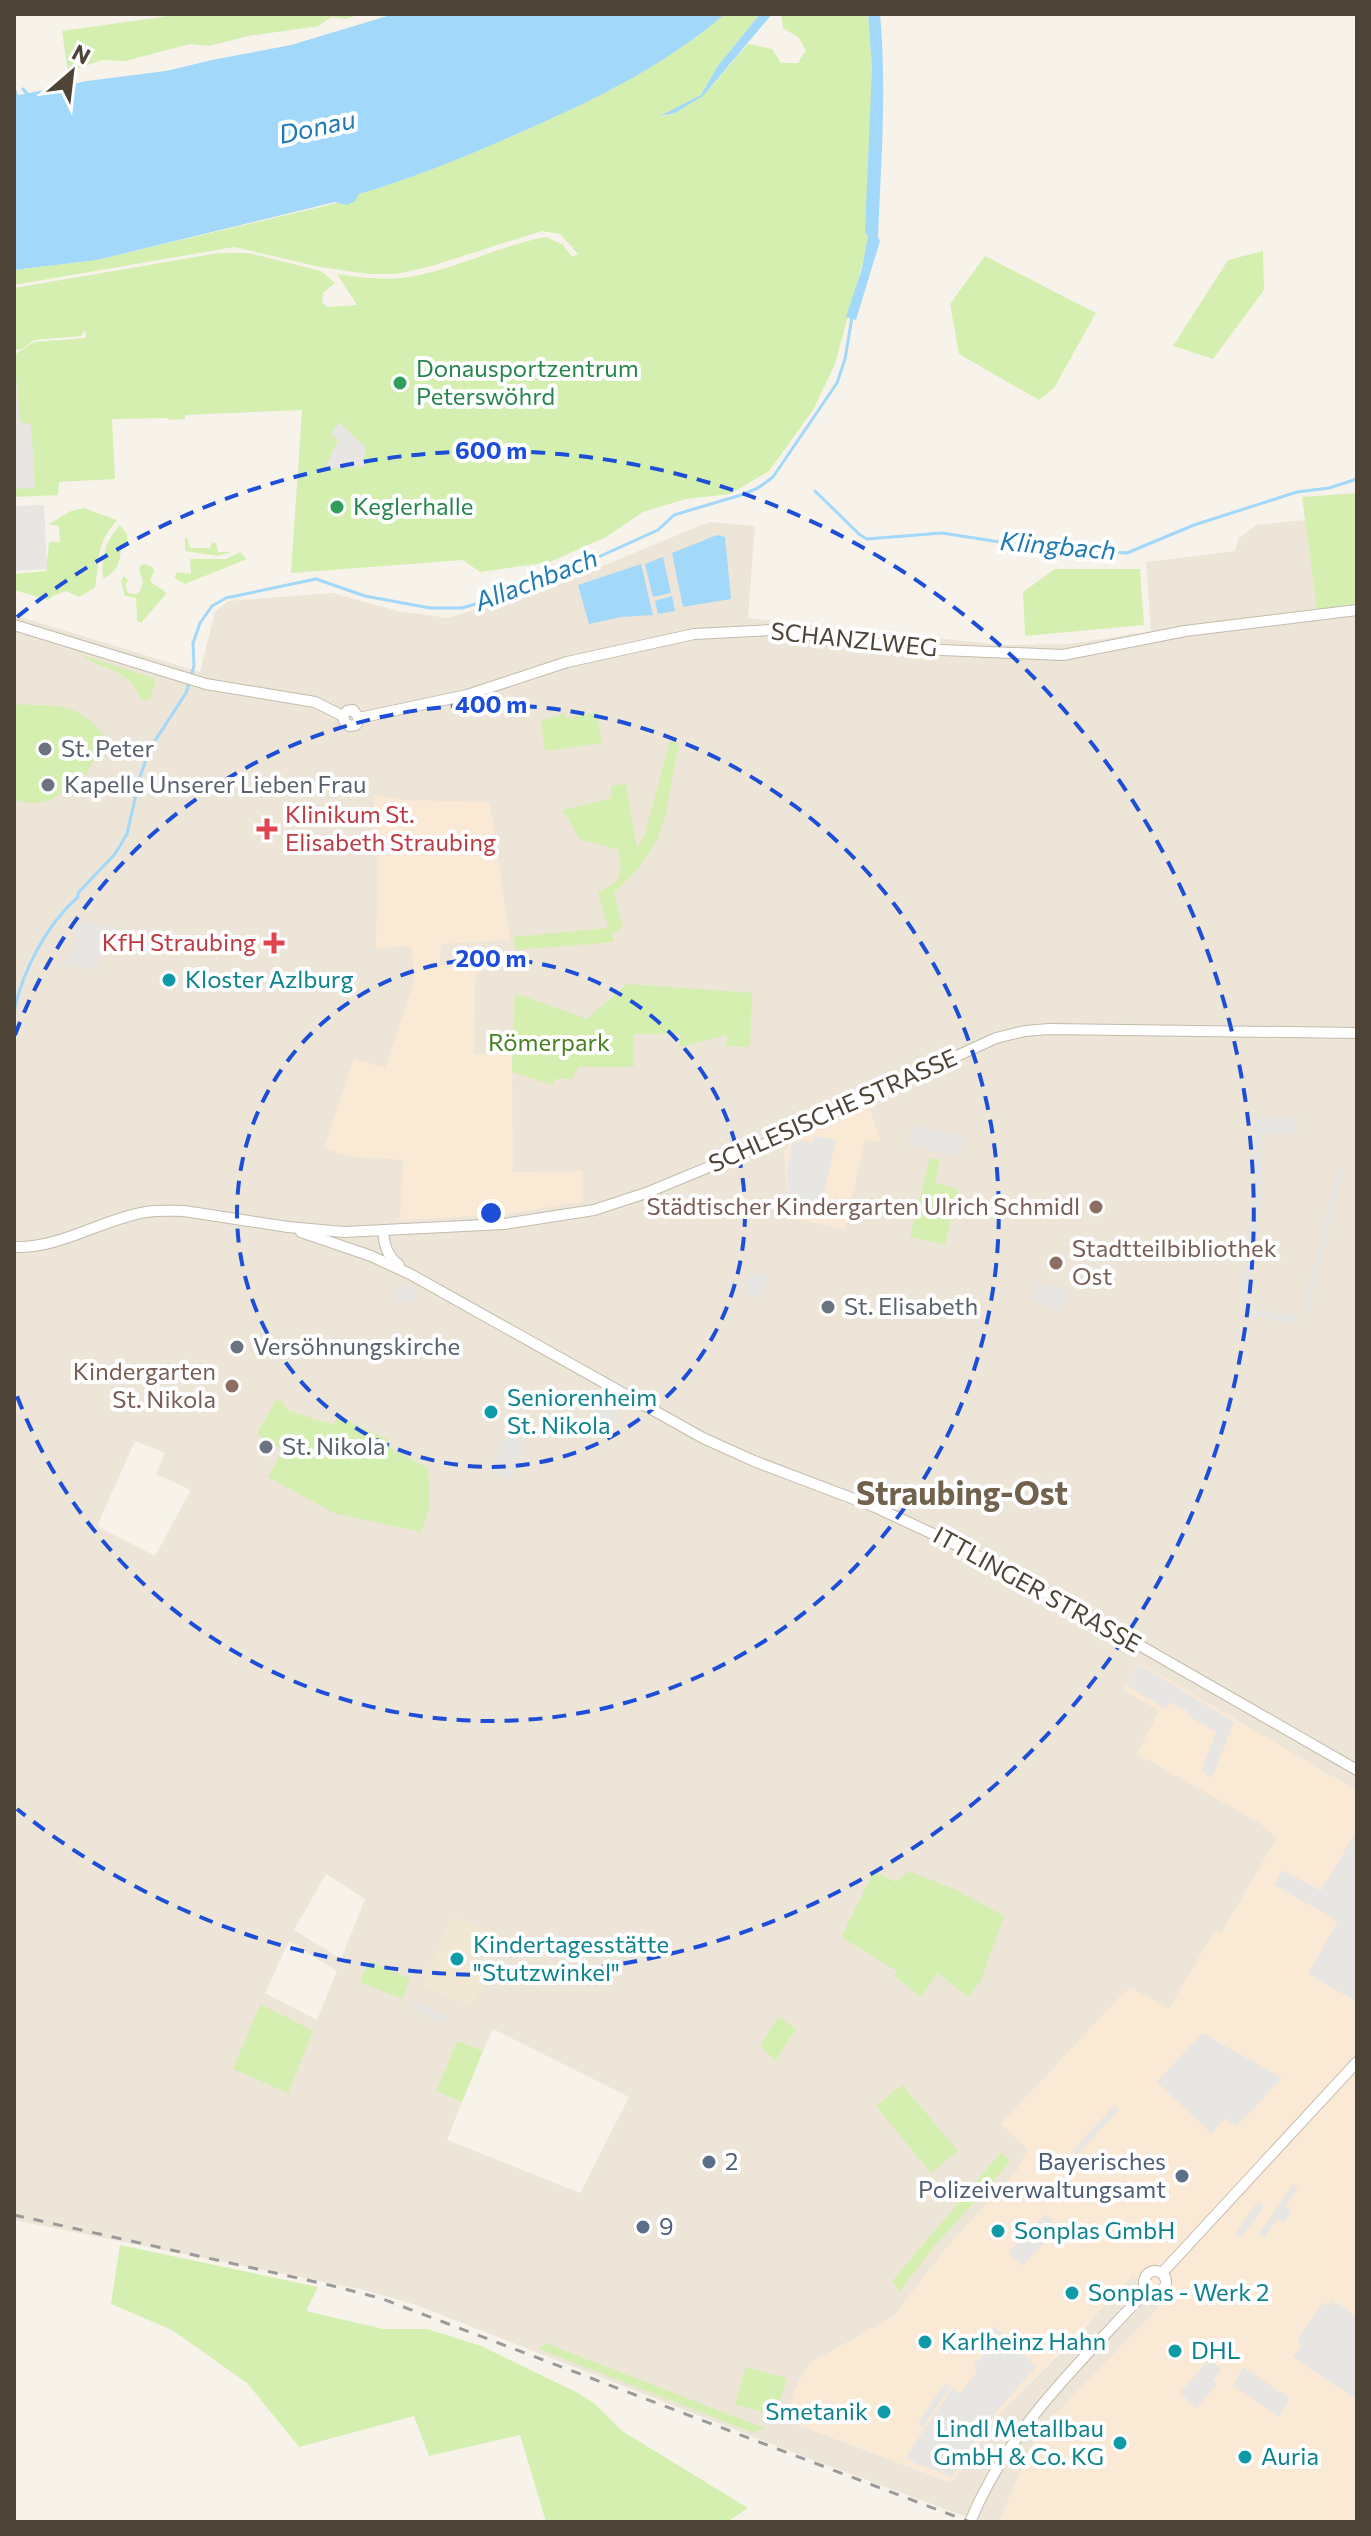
<svg xmlns="http://www.w3.org/2000/svg" width="1371" height="2536" font-family="Commissioner,sans-serif">
<style>
.residential{fill:#ece5d8;fill-rule:evenodd}
.commercial{fill:#fae9d5}
.education{fill:#f1e8d3}
.green{fill:#d4efb0}
.parking{fill:#e8e6e2}
.water{fill:#a2d8f9}
.lines{fill:none;stroke-linecap:round;stroke-linejoin:round}
.stream{stroke:#a2d8f9;stroke-width:3}
.minor-casing{stroke:#c4bbac;stroke-width:12}
.minor{stroke:#fff;stroke-width:10}
.rail{stroke:#9a9a9a;stroke-width:3;stroke-dasharray:10 10;stroke-linecap:butt}
.ring{fill:none;stroke:#1d4ed8;stroke-width:4;stroke-dasharray:14 10}
.leisure-dot{fill:#2e9e5b;stroke:#fff;stroke-width:3}
.worship-dot{fill:#6b7280;stroke:#fff;stroke-width:3}
.health-dot{fill:#e0444e;stroke:#fff;stroke-width:3}
.culture-dot{fill:#0f9aa8;stroke:#fff;stroke-width:3}
.education-dot{fill:#8d6e63;stroke:#fff;stroke-width:3}
.service-dot{fill:#5c6f8a;stroke:#fff;stroke-width:3}
.labels{text-anchor:middle;stroke-width:8;stroke-linejoin:round;paint-order:stroke}
.leisure-label{font-size:24px;fill:#27864d;stroke:#fff;text-anchor:start}
.street-label{font-size:24px;fill:#4d4437;stroke:#fff}
.worship-label{font-size:24px;fill:#5b616d;stroke:#fff;text-anchor:start}
.health-label{font-size:24px;fill:#be3a42;stroke:#fff;text-anchor:start}
.culture-label{font-size:24px;fill:#0d838f;stroke:#fff;text-anchor:start}
.park-label{font-size:24px;fill:#488120;stroke:#fff}
.education-label{font-size:24px;fill:#785e54;stroke:#fff;text-anchor:end}
.service-label{font-size:24px;fill:#4e5e75;stroke:#fff;text-anchor:start}
.water-label{font-size:26px;font-style:italic;fill:#1f7ab6;stroke:#fff}
.district-label{font-size:32px;font-weight:bold;fill:#71614d;stroke:#fff}
.centre{fill:#1d4ed8;stroke:#fff;stroke-width:4}
.ring-label{font-size:24px;text-anchor:middle;font-weight:bold;fill:#1d4ed8;stroke:#fff;stroke-width:8;stroke-linejoin:round;paint-order:stroke}
</style>
<rect width="100%" height="100%" fill="#f7f3eb"/>
<path class="residential" d="M1305,520L1317,609L1357,603V1791L1139,1663L1160,1710L1225,1803L1260,1823L1277,1838L1221,1934L1215,1931L1169,2009L1131,1988L1124,1993L1001,2124L1028,2149L1018,2170L946,2248L894,2316L812,2362L783,2419L951,2483L998,2415L1070,2343L1133,2274L1160,2306L1048,2422L1030,2449L999,2522H980L818,2462L416,2305L364,2290L14,2220V615L200,672L215,612L228,601L332,593L398,611L448,618L554,586L709,522L755,526L748,618L1002,645L1070,644L1151,631L1146,562L1235,551L1238,539L1256,525ZM135,1441L165,1453L156,1474L191,1490L155,1556L97,1526ZM874,1872L896,1882L967,1996L938,1973L921,1996L894,1976L897,1971ZM326,1874L365,1899L341,1959L294,1930ZM289,1941L337,1971L317,2020L265,1993ZM493,2029L629,2097L580,2193L447,2140L462,2102L436,2091L457,2041L483,2051ZM1001,2152L1009,2163L933,2248L898,2291L892,2281Z"/>
<g class="commercial">
<polygon points="373,795 404,800 490,802 510,940 441,944 440,965 476,965 474,1054 512,1053 513,1172 583,1171 583,1202 499,1215 400,1220 403,1160 351,1157 324,1148 354,1058 385,1068 414,981 411,946 376,948 378,846"/>
<polygon points="865,1109 871,1112 880,1138 879,1142 865,1140 845,1230 792,1218 789,1214 784,1152 790,1142"/>
<polygon points="1139,1662 1357,1791 1357,2522 999,2522 1030,2449 1048,2422 1160,2306 1133,2275 998,2415 951,2483 783,2419 799,2380 812,2362 894,2316 946,2248 1018,2170 1028,2149 1001,2124 1124,1992 1131,1988 1169,2008 1215,1930 1222,1933 1277,1838 1260,1823 1137,1754 1159,1711 1123,1689"/>
</g>
<polygon class="education" points="453,1915 490,1933 477,1960 494,1969 471,2007 421,1985"/>
<g class="green">
<polygon points="182,14 361,14 346,19 331,17 319,26 248,36 209,46 190,44 125,61 102,60 68,72 62,31"/>
<path d="M725,14H760L717,67L701,95L661,117L675,113L703,96L748,44L772,49L781,63H798L806,50L798,37L783,28L781,14H868L872,67L866,232L868,236L867,246L835,364L813,410L769,471L730,494L686,499L643,512L606,537L550,562L480,572L463,560L291,573L302,410L185,415V419L169,420L168,418L112,419L115,479L59,482L58,495L14,497V355L34,342L86,338L85,330L81,336L34,340L22,349L14,350V288L219,253H249L321,271L335,283L323,293L322,302L327,307L357,305L337,274C358,277 378,280 400,278C450,273 496,246 546,237L563,245L572,257L578,254L560,234L542,231L428,267L396,274H369L320,267L234,247L14,285V270L97,260L354,199L359,194C414,178 467,156 519,133C593,101 664,66 725,14Z"/>
<polygon points="1263,251 1264,290 1213,359 1173,346 1228,260"/>
<polygon points="985,256 1096,313 1054,388 1039,400 959,354 950,304"/>
<polygon points="1357,493 1357,603 1317,610 1302,497"/>
<path d="M84,508L117,520C95,546 100,557 95,588L79,597L66,591L55,595L48,600L14,590V574L46,571L49,542H60L59,526L49,524L71,511Z"/>
<path d="M120,525L127,534V542L121,549C120,563 117,572 103,579C101,556 105,542 120,525Z"/>
<polygon points="187,537 190,548 210,548 212,542 216,543 218,552 231,552 218,556 185,551 185,538"/>
<polygon points="240,552 247,559 185,584 174,578 177,572 191,574 190,559 226,559"/>
<path d="M145,564L153,568L154,571L150,580C154,587 163,587 166,594L141,623L137,621L136,598L125,596L121,581L124,576L128,580L125,586L128,593L136,594L140,591L143,581L139,570L141,565Z"/>
<polygon points="1055,569 1140,569 1144,625 1025,636 1023,592"/>
<path d="M82,655L156,679L150,700H141C129,667 103,672 82,655Z"/>
<path d="M14,704C57,707 77,700 106,738L86,775L79,771C62,798 47,808 14,800Z"/>
<polygon points="597,712 602,743 545,751 541,721 565,713 566,718"/>
<path d="M670,741L679,742L666,814L657,840L639,868L614,893L623,928L612,934L614,942L515,950L514,937L608,928L598,892C623,882 623,874 618,849L580,840L563,810L612,798L611,786L626,784L637,849L645,833Z"/>
<polygon points="627,984 752,993 750,1047 726,1046 727,1035 680,1047 680,1034 633,1034 634,1067 579,1067 571,1079 555,1079 552,1085 512,1072 515,993 587,1019"/>
<polygon points="930,1158 940,1160 935,1183 958,1189 945,1245 910,1237"/>
<polygon points="276,1400 284,1402 285,1409 333,1425 338,1416 387,1439 392,1449 428,1468 430,1505 421,1532 334,1513 268,1477 283,1450 257,1434"/>
<polygon points="874,1871 896,1882 906,1873 911,1872 956,1890 1004,1916 980,1982 968,1997 938,1973 921,1997 894,1976 897,1971 841,1937"/>
<polygon points="369,1961 410,1979 402,1999 360,1982"/>
<polygon points="260,2004 313,2031 288,2093 233,2069"/>
<polygon points="778,2017 796,2029 775,2061 760,2046"/>
<polygon points="457,2041 483,2051 462,2102 436,2091"/>
<polygon points="902,2085 958,2151 931,2173 876,2106"/>
<polygon points="1001,2152 1009,2160 1009,2163 933,2248 899,2292 892,2281"/>
<polygon points="120,2245 318,2287 306,2311 383,2329 427,2329 481,2346 578,2393 594,2403 622,2431 748,2508 727,2522 546,2522 520,2435 429,2456 414,2416 299,2447 247,2383 172,2330 111,2304"/>
<polygon points="545,2343 764,2428 754,2433 539,2349"/>
<polygon points="746,2367 786,2378 787,2381 774,2415 735,2404"/>
</g>
<g class="parking">
<polygon points="14,355 20,422 31,424 35,488 14,489"/>
<polygon points="339,422 366,448 364,460 366,466 325,469 338,440 331,435"/>
<polygon points="44,505 47,569 14,571 14,506"/>
<polygon points="76,922 116,926 115,942 129,944 127,954 100,951 97,970 75,965 74,968 62,966 76,941"/>
<polygon points="1253,1117 1297,1118 1297,1134 1261,1133 1262,1188 1255,1188"/>
<polygon points="912,1125 964,1137 960,1157 908,1145"/>
<polygon points="815,1136 836,1140 824,1192 822,1192 820,1201 817,1200 814,1214 789,1206 787,1169 793,1141 799,1143 800,1140 813,1142"/>
<polygon points="1337,1168 1344,1170 1308,1314 1302,1313"/>
<polygon points="1254,1192 1262,1193 1248,1304 1241,1303"/>
<polygon points="748,1271 768,1276 761,1297 744,1294"/>
<polygon points="399,1281 417,1289 412,1303 392,1300"/>
<polygon points="1035,1283 1068,1291 1062,1312 1031,1299"/>
<polygon points="1248,1308 1298,1318 1296,1325 1247,1315"/>
<polygon points="604,1392 622,1402 614,1423 593,1414"/>
<polygon points="507,1435 516,1439 523,1448 509,1480 489,1470"/>
<polygon points="1139,1664 1234,1722 1212,1778 1201,1771 1216,1732 1188,1716 1189,1712 1171,1702 1166,1709 1126,1685"/>
<polygon points="1357,1830 1357,2002 1308,1974 1338,1921 1274,1885 1283,1870 1321,1891"/>
<polygon points="414,2001 448,2016 445,2023 411,2009"/>
<polygon points="1202,2033 1282,2078 1236,2127 1226,2118 1211,2133 1157,2082"/>
<polygon points="1114,2106 1119,2110 1077,2155 1072,2151"/>
<polygon points="1293,2184 1298,2188 1286,2207 1292,2212 1284,2223 1277,2219 1264,2238 1259,2234"/>
<polygon points="1258,2201 1264,2206 1242,2237 1236,2233"/>
<polygon points="1045,2214 1056,2224 1047,2234 1050,2237 1022,2266 1008,2253"/>
<polygon points="1332,2300 1357,2317 1357,2400 1293,2357 1302,2344 1297,2340 1323,2302 1328,2306"/>
<polygon points="994,2326 1036,2367 997,2411 952,2477 915,2463 906,2457 952,2388 959,2394 977,2372 974,2365 988,2349 979,2340"/>
<polygon points="1209,2359 1221,2369 1213,2380 1217,2384 1197,2408 1180,2393"/>
<polygon points="1243,2367 1289,2398 1279,2417 1233,2386"/>
<polygon points="945,2383 950,2387 923,2427 918,2423"/>
</g>
<g class="water">
<path d="M394,14H725C664,66 593,101 519,133C467,156 414,178 359,194L355,201L347,205L335,202L97,260L14,270V89H16L18,95L25,94L21,89L23,87L29,93L87,81L166,71L212,60L291,45Z"/>
<polygon points="760,14 772,14 703,96 675,113 660,116 701,95 717,67"/>
<path d="M868,14H880C887,88 881,163 878,237L880,241L856,320L846,317L862,268L868,236L865,232L872,67Z"/>
<polygon points="717,535 725,537 731,599 683,607 672,553"/>
<polygon points="663,557 671,593 653,597 645,564"/>
<polygon points="641,564 653,615 621,617 589,624 578,585"/>
<polygon points="672,596 675,611 658,614 655,601"/>
</g>
<g class="lines">
<g class="stream">
<polyline points="815,491 860,535 867,539 942,533 1033,547 1127,553 1194,525 1297,492 1329,488 1357,479"/>
<path d="M14,1011C23,970 47,924 78,897V893L115,854L127,834L140,777L149,750L186,693L194,666L193,643L200,623L212,606L226,598L316,579L365,596L430,608H462L530,588L658,530L674,515L741,495L758,488L773,477L837,383L845,359L852,317"/>
</g>
<defs>
<g id="minor">
<polyline points="14,625 206,684 315,702 343,716"/>
<polyline points="343,716 344,721 349,726 356,725 359,718"/>
<polyline points="343,716 347,711 353,710 359,718"/>
<polyline points="359,718 467,695 567,662 694,634 773,630 918,649 1063,655 1185,631 1357,610"/>
<path d="M383,1230C384,1245 387,1256 399,1265"/>
<polyline points="301,1232 371,1256 410,1274 703,1438 754,1461 875,1507 959,1546 1099,1622 1357,1770"/>
<path d="M14,1247C60,1249 102,1219 146,1212C159,1210 171,1211 184,1211L288,1227L344,1232L504,1224L594,1210L646,1193L774,1140L996,1038L1025,1031L1049,1029L1357,1033"/>
<circle cx="1155" cy="2282" r="11"/>
<polyline points="1162,2273 1357,2062"/>
<path d="M970,2522C1010,2426 1078,2365 1147,2290"/>
</g>
</defs>
<use href="#minor" class="minor-casing"/>
<use href="#minor" class="minor"/>
<polyline class="rail" points="14,2215 329,2285 380,2298 970,2522"/>
</g>
<g class="ring">
<circle cx="491" cy="1213" r="254"/>
<path d="M15 1035A508 508 0 1 1 15 1391"/>
<path d="M17 617A762 762 0 1 1 17 1809"/>
</g>
<g class="leisure-dot">
<circle cx="400" cy="383" r="8"/>
<circle cx="337" cy="507" r="8"/>
</g>
<g class="worship-dot">
<circle cx="45" cy="749" r="8"/>
<circle cx="48" cy="785" r="8"/>
<circle cx="828" cy="1307" r="8"/>
<circle cx="237" cy="1347" r="8"/>
<circle cx="266" cy="1447" r="8"/>
</g>
<g class="health-dot">
<path d="M263 817h8v8h8v8h-8v8h-8v-8h-8v-8h8z"/>
<path d="M270 931h8v8h8v8h-8v8h-8v-8h-8v-8h8z"/>
</g>
<g class="culture-dot">
<circle cx="169" cy="980" r="8"/>
<circle cx="491" cy="1412" r="8"/>
<circle cx="457" cy="1959" r="8"/>
<circle cx="998" cy="2231" r="8"/>
<circle cx="1072" cy="2293" r="8"/>
<circle cx="925" cy="2342" r="8"/>
<circle cx="1175" cy="2351" r="8"/>
<circle cx="884" cy="2412" r="8"/>
<circle cx="1120" cy="2443" r="8"/>
<circle cx="1245" cy="2457" r="8"/>
</g>
<g class="education-dot">
<circle cx="1096" cy="1207" r="8"/>
<circle cx="1056" cy="1263" r="8"/>
<circle cx="232" cy="1386" r="8"/>
</g>
<g class="service-dot">
<circle cx="709" cy="2162" r="8"/>
<circle cx="1182" cy="2176" r="8"/>
<circle cx="643" cy="2227" r="8"/>
</g>
<g class="labels">
<g class="leisure-label">
<text x="416" y="377">Donausportzentrum<tspan x="416" dy="28">Peterswöhrd</tspan></text>
<text x="353" y="515">Keglerhalle</text>
</g>
<g class="street-label">
<text transform="translate(854 640) rotate(6)" y="8">SCHANZLWEG</text>
<text transform="translate(833 1111) rotate(-24)" y="8">SCHLESISCHE STRASSE</text>
<text transform="translate(1037 1590) rotate(29)" y="8">ITTLINGER STRASSE</text>
</g>
<g class="worship-label">
<text x="61" y="757">St. Peter</text>
<text x="64" y="793">Kapelle Unserer Lieben Frau</text>
<text x="844" y="1315">St. Elisabeth</text>
<text x="253" y="1355">Versöhnungskirche</text>
<text x="282" y="1455">St. Nikola</text>
</g>
<g class="health-label">
<text x="285" y="823">Klinikum St.<tspan x="285" dy="28">Elisabeth Straubing</tspan></text>
<text x="256" y="951" text-anchor="end">KfH Straubing</text>
</g>
<g class="culture-label">
<text x="185" y="988">Kloster Azlburg</text>
<text x="507" y="1406">Seniorenheim<tspan x="507" dy="28">St. Nikola</tspan></text>
<text x="473" y="1953">Kindertagesstätte<tspan x="473" dy="28">"Stutzwinkel"</tspan></text>
<text x="1014" y="2239">Sonplas GmbH</text>
<text x="1088" y="2301">Sonplas - Werk 2</text>
<text x="941" y="2350">Karlheinz Hahn</text>
<text x="1191" y="2359">DHL</text>
<text x="868" y="2420" text-anchor="end">Smetanik</text>
<text x="1104" y="2437" text-anchor="end">Lindl Metallbau<tspan x="1104" dy="28">GmbH &amp; Co. KG</tspan></text>
<text x="1261" y="2465">Auria</text>
</g>
<g class="park-label">
<text x="549" y="1051">Römerpark</text>
</g>
<g class="education-label">
<text x="1080" y="1215">Städtischer Kindergarten Ulrich Schmidl</text>
<text x="1072" y="1257" text-anchor="start">Stadtteilbibliothek<tspan x="1072" dy="28">Ost</tspan></text>
<text x="216" y="1380">Kindergarten<tspan x="216" dy="28">St. Nikola</tspan></text>
</g>
<g class="service-label">
<text x="725" y="2170">2</text>
<text x="1166" y="2170" text-anchor="end">Bayerisches<tspan x="1166" dy="28">Polizeiverwaltungsamt</tspan></text>
<text x="659" y="2235">9</text>
</g>
<g class="water-label">
<text transform="translate(317 127) rotate(-12)" y="9">Donau</text>
<text transform="translate(1058 546) rotate(5)" y="9">Klingbach</text>
<text transform="translate(536 580) rotate(-21)" y="9">Allachbach</text>
</g>
<g class="district-label">
<text x="962" y="1505">Straubing-Ost</text>
</g>
</g>
<circle cx="491" cy="1213" r="12" class="centre"/>
<g class="ring-label">
<text x="491" y="459">600 m</text>
<text x="491" y="713">400 m</text>
<text x="491" y="967">200 m</text>
</g>
<rect width="1371" height="2536" fill="none" stroke="#4d4437" stroke-width="32"/>
<g transform="translate(72 72) rotate(28)" stroke="#ffffff" stroke-width="6" paint-order="stroke">
<path d="M0-6L14 30L0 20L-14 30Z" fill="#4d4437"/>
<text y="-12" font-size="22" font-weight="bold" text-anchor="middle" fill="#4d4437">N</text>
</g>
</svg>
